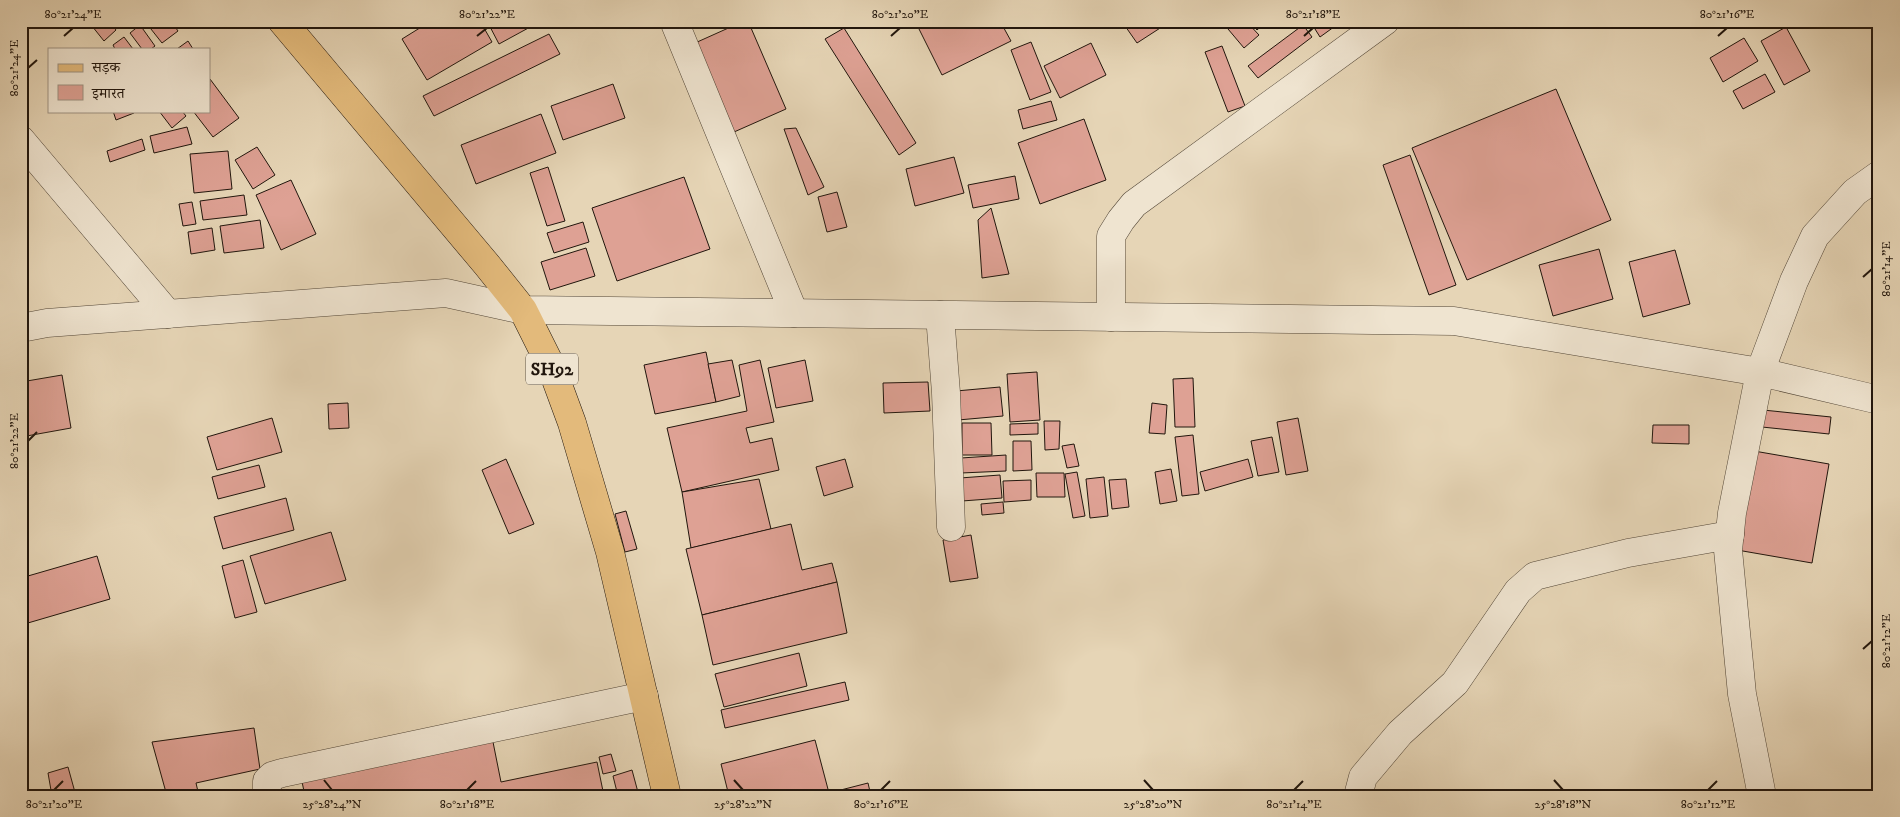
<svg xmlns="http://www.w3.org/2000/svg" width="1900" height="817" font-family="'IM FELL DW Pica','Noto Serif Devanagari',serif">
<style>
.building{fill:#dea194;stroke:#21160d}
.lines{fill:none;stroke-linecap:round;stroke-linejoin:round}
.minor-casing{stroke:#524637;stroke-width:29}
.major-casing{stroke:#21160d;stroke-width:29}
.minor{stroke:#efe4d0;stroke-width:28}
.major{stroke:#e3ba7b;stroke-width:28}
.ticks{fill:none;stroke:#21160d;stroke-width:2}
.labels{text-anchor:middle;stroke-width:4;stroke-linejoin:round;paint-order:stroke}
.shield{fill:#efe4d0;stroke:#5f5448;stroke-width:1}
.shield-label{font-size:18px;font-weight:bold;fill:#21160d}
.neatline{fill:none;stroke:#21160d;stroke-width:2}
.ticks-label{font-size:12px;text-anchor:middle;fill:#21160d}
</style>
<rect width="100%" height="100%" fill="#e6d5b6"/>
<filter id="stains"><feTurbulence type="fractalNoise" baseFrequency=".004" numOctaves="4"/><feColorMatrix values="0 0 0 0 .2 0 0 0 0 .09 0 0 0 0 .02 0 0 0 .5 -.17"/></filter>
<radialGradient id="worn" r=".72"><stop offset=".6" stop-color="#630" stop-opacity="0"/><stop offset="1" stop-color="#630" stop-opacity=".3"/></radialGradient>
<g class="building">
<polygon points="88,21 109,21 116,30 104,41"/>
<polygon points="151,21 171,21 178,31 162,43 147,24"/>
<polygon points="431,21 480,21 492,42 427,80 402,39"/>
<polygon points="487,21 529,21 532,26 499,44"/>
<polygon points="744,21 748,21 786,109 734,132 695,43"/>
<polygon points="915,21 1000,21 1011,41 942,75"/>
<polygon points="1126,21 1171,21 1137,43 1123,23"/>
<polygon points="1236,21 1246,21 1259,35 1244,48 1228,29"/>
<polygon points="1249,21 1267,21 1257,30"/>
<polygon points="1310,21 1336,21 1338,24 1320,37"/>
<polygon points="140,25 155,46 151,49 142,49 130,33"/>
<polygon points="1303,25 1312,37 1258,78 1248,66"/>
<polygon points="1786,27 1810,71 1784,85 1761,41"/>
<polygon points="844,28 916,143 899,155 825,39"/>
<polygon points="549,34 560,54 434,116 423,96"/>
<polygon points="124,37 133,49 115,49 113,45"/>
<polygon points="1744,38 1758,61 1723,82 1710,58"/>
<polygon points="188,41 193,49 177,49"/>
<polygon points="1031,42 1051,92 1030,100 1011,50"/>
<polygon points="1091,43 1106,75 1060,98 1044,66"/>
<polygon points="1222,46 1245,106 1228,112 1205,52"/>
<polygon points="1765,74 1775,92 1743,109 1733,91"/>
<polygon points="210,79 239,118 213,137 193,111 209,111"/>
<polygon points="613,84 625,118 563,140 551,106"/>
<polygon points="1556,89 1611,220 1467,280 1412,148"/>
<polygon points="1051,101 1057,120 1023,129 1018,110"/>
<polygon points="113,111 134,111 134,113 116,120"/>
<polygon points="159,111 182,111 186,116 172,128"/>
<polygon points="541,114 556,153 476,184 461,145"/>
<polygon points="1084,119 1106,180 1040,204 1018,143"/>
<polygon points="187,127 192,144 154,153 150,136"/>
<polygon points="796,128 824,187 808,195 784,129"/>
<polygon points="142,139 145,150 110,162 107,151"/>
<polygon points="257,147 275,175 253,189 235,160"/>
<polygon points="228,151 232,189 194,193 190,154"/>
<polygon points="1410,155 1456,285 1429,295 1383,165"/>
<polygon points="954,157 964,193 915,206 906,169"/>
<polygon points="548,167 565,221 547,226 530,173"/>
<polygon points="1015,176 1019,199 973,208 968,185"/>
<polygon points="684,177 710,249 617,281 592,208"/>
<polygon points="291,180 316,234 281,250 256,195"/>
<polygon points="837,192 847,227 827,232 818,197"/>
<polygon points="244,195 247,215 203,220 200,201"/>
<polygon points="192,202 196,224 183,226 179,204"/>
<polygon points="991,208 1009,274 982,278 978,220"/>
<polygon points="260,220 264,248 224,253 220,226"/>
<polygon points="583,222 589,242 554,253 547,233"/>
<polygon points="212,228 215,250 191,254 188,232"/>
<polygon points="586,248 595,276 550,290 541,262"/>
<polygon points="1599,249 1613,299 1553,316 1539,265"/>
<polygon points="1675,250 1690,304 1643,317 1629,262"/>
<polygon points="706,352 716,402 655,414 644,365"/>
<polygon points="732,360 740,396 716,402 708,364"/>
<polygon points="760,360 774,422 746,428 750,443 772,438 779,470 682,492 667,428 747,411 739,365"/>
<polygon points="805,360 813,401 776,408 768,368"/>
<polygon points="1037,372 1040,420 1010,422 1007,374"/>
<polygon points="62,375 71,428 21,437 21,382"/>
<polygon points="1193,378 1195,427 1175,427 1173,379"/>
<polygon points="928,382 930,411 884,413 883,383"/>
<polygon points="1000,387 1003,416 958,420 956,391"/>
<polygon points="348,403 349,428 329,429 328,404"/>
<polygon points="1152,403 1167,405 1165,434 1149,433"/>
<polygon points="1763,410 1831,417 1829,434 1762,427"/>
<polygon points="272,418 282,452 217,470 207,437"/>
<polygon points="1298,418 1308,471 1286,475 1277,422"/>
<polygon points="1044,421 1060,421 1059,449 1045,450"/>
<polygon points="962,423 991,423 992,455 962,455"/>
<polygon points="1038,423 1038,434 1010,435 1010,424"/>
<polygon points="1653,425 1689,425 1689,444 1652,443"/>
<polygon points="1193,435 1199,494 1182,496 1175,437"/>
<polygon points="1272,437 1279,472 1258,476 1251,441"/>
<polygon points="1013,441 1031,441 1032,470 1013,471"/>
<polygon points="1074,444 1079,466 1067,468 1062,446"/>
<polygon points="1754,451 1829,464 1812,563 1737,550"/>
<polygon points="1006,455 1006,471 961,473 961,458"/>
<polygon points="506,459 534,524 509,534 482,470"/>
<polygon points="845,459 853,487 824,496 816,467"/>
<polygon points="1248,459 1253,477 1205,491 1200,472"/>
<polygon points="259,465 265,487 218,499 212,477"/>
<polygon points="1171,469 1177,501 1160,504 1155,472"/>
<polygon points="1077,472 1085,516 1073,518 1065,474"/>
<polygon points="1036,473 1064,473 1065,497 1037,497"/>
<polygon points="1000,475 1002,498 962,501 960,478"/>
<polygon points="1104,477 1108,516 1090,518 1086,479"/>
<polygon points="759,479 771,529 691,548 682,492"/>
<polygon points="1126,479 1129,507 1112,509 1109,480"/>
<polygon points="1031,480 1031,500 1004,502 1003,481"/>
<polygon points="286,498 294,530 223,549 214,517"/>
<polygon points="1003,502 1004,513 982,515 981,504"/>
<polygon points="626,511 637,549 625,552 615,514"/>
<polygon points="791,524 802,570 832,563 837,582 702,615 686,549"/>
<polygon points="331,532 346,580 265,604 250,556"/>
<polygon points="971,535 978,578 950,582 943,540"/>
<polygon points="97,556 110,599 21,625 21,578"/>
<polygon points="243,560 257,612 235,618 222,566"/>
<polygon points="837,582 847,633 713,665 702,615"/>
<polygon points="799,653 807,686 724,707 715,674"/>
<polygon points="845,682 849,700 725,728 721,710"/>
<polygon points="254,728 260,769 196,783 199,796 167,796 152,742"/>
<polygon points="492,737 501,782 597,762 604,796 305,796 301,777"/>
<polygon points="815,740 829,793 868,783 871,796 729,796 721,764"/>
<polygon points="611,754 616,771 603,774 599,757"/>
<polygon points="68,767 76,796 52,796 48,773"/>
<polygon points="632,770 639,796 618,796 613,776"/>
</g>
<g class="lines">
<defs>
<g id="minor">
<polyline points="674,21 794,313"/>
<polyline points="21,140 168,314"/>
<polyline points="940,315 946,393 951,527"/>
<polyline points="1111,317 1111,236 1121,220 1134,204 1385,21"/>
<polyline points="21,328 47,323 446,293 523,310 1454,321 1760,372 1879,400"/>
<polyline points="267,796 267,781 272,776 282,773 644,696"/>
<polyline points="1358,796 1363,777 1400,733 1455,683 1518,591 1535,576 1628,553 1730,535"/>
<polyline points="1762,796 1742,694 1728,550 1732,513 1760,372 1794,281 1815,236 1855,192 1879,175"/>
</g>
<polyline id="major" points="282,21 487,265 523,310 551,366 572,423 610,552 667,796"/>
</defs>
<use href="#minor" class="minor-casing"/>
<use href="#major" class="major-casing"/>
<use href="#minor" class="minor"/>
<use href="#major" class="major"/>
</g>
<path class="ticks" d="M64,36L73,28M477,36L487,28M891,36L900,28M1304,36L1313,28M1718,36L1727,28M28,68L37,60M1863,277L1872,269M28,441L37,432M1863,649L1872,641M324,780L332,790M734,780L743,790M1144,780L1153,790M1554,780L1563,790M54,790L63,781M467,790L476,781M881,790L890,781M1294,790L1303,781M1708,790L1717,781"/>
<g class="labels">
<rect class="shield" x="526" y="353.5" width="52" height="31" rx="4"/>
<g class="shield-label">
<text x="552" y="375">SH92</text>
</g>
</g>
<rect width="1900" height="817" fill="none" stroke="#e6d5b6" stroke-width="55"/>
<rect x="48" y="48" width="162" height="65" fill="#efe4d0" stroke="#9d9282"/>
<rect x="58" y="64" width="25" height="8" fill="#e3ba7b" stroke="#9d9282"/>
<text x="92" y="72" font-size="15" fill="#21160d">सड़क</text>
<rect x="58" y="85" width="25" height="15" fill="#dea194" stroke="#9d9282"/>
<text x="92" y="98" font-size="15" fill="#21160d">इमारत</text>
<rect x="28" y="28" width="1844" height="762" class="neatline"/>
<g class="ticks-label">
<text x="73" y="18">80°21'24"E</text>
<text x="487" y="18">80°21'22"E</text>
<text x="900" y="18">80°21'20"E</text>
<text x="1313" y="18">80°21'18"E</text>
<text x="1727" y="18">80°21'16"E</text>
<text transform="translate(14 68) rotate(-90)" y="4">80°21'24"E</text>
<text transform="translate(1886 269) rotate(-90)" y="4">80°21'14"E</text>
<text transform="translate(14 441) rotate(-90)" y="4">80°21'22"E</text>
<text transform="translate(1886 641) rotate(-90)" y="4">80°21'12"E</text>
<text x="54" y="808">80°21'20"E</text>
<text x="332" y="808">25°28'24"N</text>
<text x="467" y="808">80°21'18"E</text>
<text x="743" y="808">25°28'22"N</text>
<text x="881" y="808">80°21'16"E</text>
<text x="1153" y="808">25°28'20"N</text>
<text x="1294" y="808">80°21'14"E</text>
<text x="1563" y="808">25°28'18"N</text>
<text x="1708" y="808">80°21'12"E</text>
</g>
<rect width="100%" height="100%" filter="url(#stains)"/>
<rect width="100%" height="100%" fill="url(#worn)"/>
</svg>
